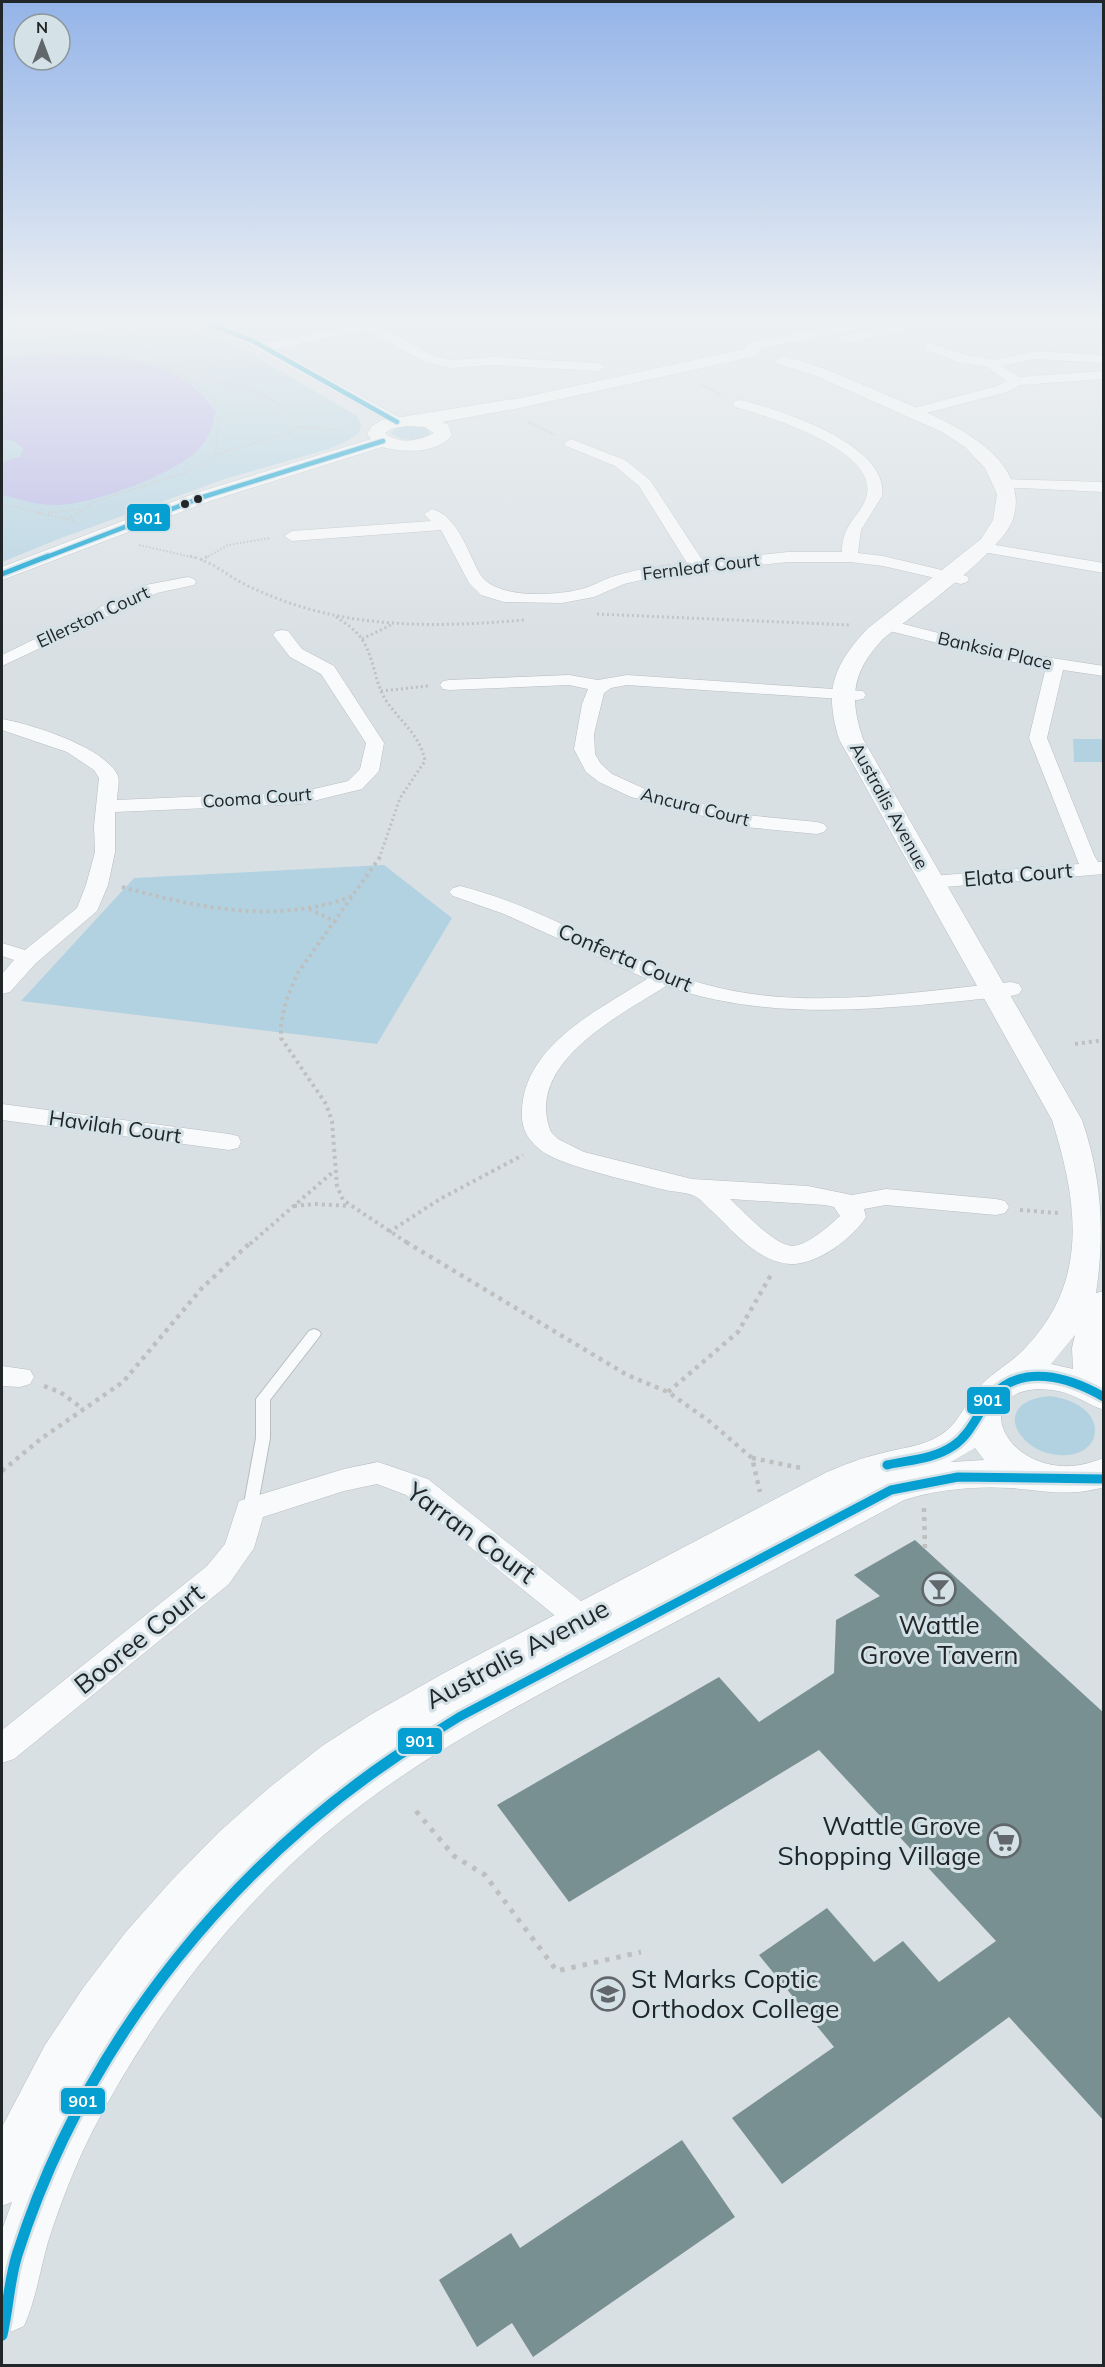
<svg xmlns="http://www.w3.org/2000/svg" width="1105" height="2367" font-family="Mulish,sans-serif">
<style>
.green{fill:#b2d2e1}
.water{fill:#b7b4e7}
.building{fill:#799092}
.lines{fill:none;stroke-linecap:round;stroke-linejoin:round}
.service-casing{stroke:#b7bdc0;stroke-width:2}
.minor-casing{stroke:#b7bdc0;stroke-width:1}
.tertiary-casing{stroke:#b7bdc0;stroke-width:1}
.path-far4{stroke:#bec0c0;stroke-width:2;stroke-dasharray:1.5 2;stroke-linecap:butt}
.path-far3{stroke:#bec0c0;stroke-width:3;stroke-dasharray:2 3;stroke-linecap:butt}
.path-far2{stroke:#bec0c0;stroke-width:4;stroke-dasharray:3 4;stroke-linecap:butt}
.path-far1{stroke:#bec0c0;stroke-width:4.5;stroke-dasharray:4 5;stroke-linecap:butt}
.path{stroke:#bec0c0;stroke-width:5;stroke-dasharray:4.5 7;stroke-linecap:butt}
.service{fill:#f9fafb;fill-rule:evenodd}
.minor{fill:#f9fafb;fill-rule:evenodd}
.tertiary{fill:#f9fafb;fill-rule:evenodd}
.bus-1-far3-casing{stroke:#d4e2e8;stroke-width:7}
.bus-1-far2-casing{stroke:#d4e2e8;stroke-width:8}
.bus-1-far1-casing{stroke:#d4e2e8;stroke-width:14}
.bus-1-casing{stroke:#d4e2e8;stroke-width:16}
.bus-1-far3{stroke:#05a0d1;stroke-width:4.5}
.bus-1-far2{stroke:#05a0d1;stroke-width:5}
.bus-1-far1{stroke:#05a0d1;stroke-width:9}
.bus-1{stroke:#05a0d1;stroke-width:11}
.bus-dot{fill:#212628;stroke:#d4e2e8;stroke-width:2}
.labels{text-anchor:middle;stroke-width:6;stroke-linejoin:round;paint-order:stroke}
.far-street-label{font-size:18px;fill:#212628;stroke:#d4e2e8}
.street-label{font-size:21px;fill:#212628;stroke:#d4e2e8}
.near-street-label{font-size:26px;fill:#212628;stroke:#d4e2e8}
.near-poi-label{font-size:26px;fill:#212628;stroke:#d4e2e8}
.line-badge{stroke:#d4e2e8;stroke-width:2}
.badge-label{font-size:16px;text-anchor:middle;font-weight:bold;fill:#fff}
</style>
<rect width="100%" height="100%" fill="#d9e0e4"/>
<g class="green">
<polygon points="173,322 238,346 357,416 361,425 359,433 349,440 329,449 228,478 61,538 2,562 2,342"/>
<path d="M405,426L424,427L431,433C421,442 404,441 393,435L391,433L395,429Z"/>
<polygon points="1073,739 1103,739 1103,762 1074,762"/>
<polygon points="384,865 452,918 377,1044 21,1001 134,878"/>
<path d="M1050,1396C1063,1398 1077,1402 1087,1412C1102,1428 1095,1449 1074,1454C1025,1465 982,1402 1050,1396Z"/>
</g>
<path class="water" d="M27,355C79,354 150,351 194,387C202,394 208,403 215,411C213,426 209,438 199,449C174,475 92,505 55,505C36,505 20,499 2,495V462L19,457L24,449L14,441L2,439V358Z"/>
<g class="building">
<polygon points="915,1540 1104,1713 1104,2121 1009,2017 782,2184 732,2118 834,2047 759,1955 827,1908 874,1962 903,1941 939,1982 996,1941 819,1750 569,1902 497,1805 719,1677 759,1722 834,1673 836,1620 880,1596 854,1575"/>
<polygon points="682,2140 735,2217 533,2357 512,2323 477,2347 439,2280 511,2233 520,2248"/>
</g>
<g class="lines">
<defs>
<g id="service">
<polygon points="1090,322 1104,322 1104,326 1091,323"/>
<polygon points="314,1329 319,1331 321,1334 319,1337 270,1400 270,1438 257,1509 255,1513 250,1514 245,1513 243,1509 256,1438 256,1399 309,1331"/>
</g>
<g id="minor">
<polygon points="198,322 215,322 266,343 370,322 389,322 387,326 380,327 434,356 451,360 492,357 598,363 605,367 598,371 492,365 451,368 425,362 366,330 276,349 402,419 404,422 402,425 397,426 248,344 200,325"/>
<polygon points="731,322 750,322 750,323 744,327 733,325"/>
<polygon points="931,343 966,355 995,360 1034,351 1104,355 1104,363 1034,359 1002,366 1019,377 1104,371 1104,379 1020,385 1007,392 915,416 910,415 908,412 910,409 997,386 1007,381 987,367 958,362 926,350 925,347 926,344"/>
<path d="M740,400C778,409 890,444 882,496L861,530L858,553L883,556L967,576L969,579L967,582L961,584L883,566L850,562H788L663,575L624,584L594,597L562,603L504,602L481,595L469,583L441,530L292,541L284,536L292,531L431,521L424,514L432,509C458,516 468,553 480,574C495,600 560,596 585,588C595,585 604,579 615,576C638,569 663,565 687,563L639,486L615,466L566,446L564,443L571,439L625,460L650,480L703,561L788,552H842C842,521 862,517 867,494C876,449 767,416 735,407L733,404L735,401Z"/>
<polygon points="1003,479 1104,482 1104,492 998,487 995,484"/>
<polygon points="983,543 1104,563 1104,573 977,551 975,548 977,545"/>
<polygon points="188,577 194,579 196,582 194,585 157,593 2,666 2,655 146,585"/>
<polygon points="888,620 1012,652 1104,666 1104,676 1063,670 1047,738 1094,855 1098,862 1104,862 1104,874 932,888 925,886 922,882 925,878 932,876 1079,864 1029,738 1046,667 1012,662 882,629 879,625 882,621"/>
<path d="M282,630L288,631L302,649L334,666L384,743L379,771L362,789L301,804L115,812V852L108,885L97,911L36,963L10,992L2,994V974L14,960L2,956V943L25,950L77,908L86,885L95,852L94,826L99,778L94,770L67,752L2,730V719C31,724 105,747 118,776C120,782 117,793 117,800L301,792L348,781L360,769L366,743L321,674L290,657L273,635L276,631Z"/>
<polygon points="569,675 598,680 627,675 863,691 866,695 863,699 857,700 627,685 611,688 604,693 594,734 595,754 601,764 612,774 645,789 745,815 817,822 824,824 827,828 824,832 817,834 745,827 631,797 599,782 586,772 574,749 582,704 588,689 569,685 449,690 443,689 440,685 443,681 449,680"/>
<path d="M460,886C546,907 619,960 704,984C803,1012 911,992 1011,982L1019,984L1022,989L1019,994L1011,996C895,1007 779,1025 666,986C621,1015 523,1063 551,1132L558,1139L584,1152L692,1179L808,1186L852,1195L886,1189L996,1199L1005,1201L1009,1207L1005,1213L996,1215L886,1205L864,1209L866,1217C853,1238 817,1265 791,1264C758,1262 735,1233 713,1212C708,1208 702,1200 696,1197C688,1192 674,1192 665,1190C630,1181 593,1173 559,1160C541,1153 523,1139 522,1118C519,1047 597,1011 647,979L504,914L453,896L449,892L453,888ZM730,1199L825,1205L834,1207L840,1216C829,1226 808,1245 793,1246C776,1247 743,1211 730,1199Z"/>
<polygon points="2,1104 229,1134 238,1136 241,1142 238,1148 229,1150 2,1120"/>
<polygon points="2,1366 30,1370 34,1377 30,1384 20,1387 2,1386"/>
<polygon points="378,1462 428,1479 606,1621 611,1630 606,1639 595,1643 584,1639 406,1495 377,1484 344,1491 263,1517 254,1548 229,1584 14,1759 2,1763 2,1730 207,1566 225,1544 239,1501 344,1469"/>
</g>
<g id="tertiary">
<path d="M848,322H876L868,327L760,349L758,355L752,357L520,408L442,422L448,424L452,435C438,454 403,453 382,447L210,501L2,580V567L196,493L371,439L367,434L372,426L382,420L520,398L744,349L748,343L761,339L784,336ZM407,426L425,427L434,433C419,441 399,445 385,433L393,428Z"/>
<polygon points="901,322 929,322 926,325 846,344 838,339 840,336"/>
<path d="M783,356C820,365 854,381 889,396C935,416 1034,452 1013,519C1002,552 912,616 883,639C852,672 849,697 863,739L1082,1120C1102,1179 1105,1232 1096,1293L1104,1291V1410C1086,1404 1072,1392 1052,1390C968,1381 997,1470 1072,1466C1083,1465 1093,1462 1104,1458V1487C1070,1497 1045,1491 1011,1488C975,1486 938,1489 904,1500C806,1553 707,1605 609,1657C510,1710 411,1761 325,1834C230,1914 150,2020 93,2130C75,2166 60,2204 48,2242C40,2270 36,2299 24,2326L6,2334L2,2332V2230L12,2202L2,2206V2127L45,2045L83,1988L125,1933L171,1881L219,1832L270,1787L322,1746L370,1715L444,1673L827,1472C844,1465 861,1458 879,1454C899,1448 921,1447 939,1436C961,1423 965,1400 982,1384C996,1370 1014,1361 1027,1346C1090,1279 1077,1200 1052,1120L839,739C824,690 833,666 867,629L981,539L993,520L997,494L985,468L965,447L942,432L814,375L777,364L775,361ZM1075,1335L1072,1348L1073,1369L1051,1364ZM975,1448L984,1460L951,1462Z"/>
</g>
</defs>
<use href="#service" class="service-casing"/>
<use href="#minor" class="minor-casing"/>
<use href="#tertiary" class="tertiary-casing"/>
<g class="path-far4">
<polyline points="115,355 152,354 122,339 123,337 182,323"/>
<path d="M2,357C76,349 166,345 219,406L216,451L212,458L187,472L96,501L68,519"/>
<polyline points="167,368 233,354"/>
<path d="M204,378L206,369C219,358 235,362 250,364"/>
<path d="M192,380C227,380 281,392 297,427"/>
<polyline points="700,384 723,395"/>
<polyline points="220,417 238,416"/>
<polyline points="529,422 555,435"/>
<polyline points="214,455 289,433 297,427 344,430"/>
<polyline points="2,504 41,513"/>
<polyline points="38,513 76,521"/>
<polyline points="48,513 80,509"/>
<polyline points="139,545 196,558"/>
<polyline points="205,558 228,545 270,538"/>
</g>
<g class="path-far3">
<path d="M190,556C212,561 226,575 246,585C258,591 271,596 284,601C361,629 443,627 524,620"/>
<polyline points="201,560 208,556"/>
<polyline points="597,614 850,625"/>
<path d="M336,617C345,623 355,629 361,638C374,656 374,680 385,699C399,721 420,734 425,761L400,798L379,859"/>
<polyline points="362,639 391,625"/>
<polyline points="381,691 428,686"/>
</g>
<g class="path-far2">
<polyline points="380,857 297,974 286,1001 281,1024 281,1038 326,1104 332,1121 337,1186 343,1200 409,1244"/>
<path d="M122,887C199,908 276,925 353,896"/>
<polyline points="309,909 336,922"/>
<polyline points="1075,1044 1104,1040"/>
<polyline points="294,1206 315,1204 350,1206"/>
<polyline points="1020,1210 1058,1213"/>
<polyline points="389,1232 440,1199 523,1155"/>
<polyline points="250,1244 334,1171"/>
</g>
<g class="path-far1">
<polyline points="406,1242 627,1375 668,1392 709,1421 752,1458 760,1492"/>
<polyline points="44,1386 60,1392 83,1409"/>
<polyline points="668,1392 738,1332 771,1275"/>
<polyline points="752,1458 801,1468"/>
<polyline points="2,1471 42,1438 123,1382 202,1288 251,1242"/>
<polyline points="924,1508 925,1549"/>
</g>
<polyline class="path" points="416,1811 454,1856 485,1875 557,1971 641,1952"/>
<use href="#service" class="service"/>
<use href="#minor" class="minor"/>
<use href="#tertiary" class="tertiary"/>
<defs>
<g id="bus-1-far3">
<polyline points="204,322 253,341 397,422"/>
<polyline points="44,558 203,497 383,441"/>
</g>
<polyline id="bus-1-far2" points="2,574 48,556"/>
<g id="bus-1-far1">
<path d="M887,1465C909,1460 934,1459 953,1446C971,1434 977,1414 990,1398C1021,1362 1069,1377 1104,1397"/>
<polyline points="427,1737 459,1717 891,1490 958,1477 1104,1479"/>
</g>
<path id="bus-1" d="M2,2335C8,2309 9,2281 17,2255C86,2039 237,1854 429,1735"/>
</defs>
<use href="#bus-1-far3" class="bus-1-far3-casing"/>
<use href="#bus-1-far2" class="bus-1-far2-casing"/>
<use href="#bus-1-far1" class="bus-1-far1-casing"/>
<use href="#bus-1" class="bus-1-casing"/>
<use href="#bus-1-far3" class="bus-1-far3"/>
<use href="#bus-1-far2" class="bus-1-far2"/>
<use href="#bus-1-far1" class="bus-1-far1"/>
<use href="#bus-1" class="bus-1"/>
</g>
<linearGradient id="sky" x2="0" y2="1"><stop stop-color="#94b4e8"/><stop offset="0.49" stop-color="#eef1f3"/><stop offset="1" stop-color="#eef1f3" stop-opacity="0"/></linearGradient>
<rect width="1105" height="653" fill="url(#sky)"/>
<defs>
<symbol id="bar-ring" viewBox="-11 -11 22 22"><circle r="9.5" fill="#d4e2e8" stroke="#61676a" stroke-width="1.5"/><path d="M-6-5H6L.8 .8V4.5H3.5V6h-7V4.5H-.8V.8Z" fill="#61676a"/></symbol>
<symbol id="supermarket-ring" viewBox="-11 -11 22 22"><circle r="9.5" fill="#d4e2e8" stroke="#61676a" stroke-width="1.5"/><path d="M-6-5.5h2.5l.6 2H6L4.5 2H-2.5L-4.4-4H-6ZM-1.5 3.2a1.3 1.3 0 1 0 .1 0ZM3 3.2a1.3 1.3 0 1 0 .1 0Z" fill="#61676a"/></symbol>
<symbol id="school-ring" viewBox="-11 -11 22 22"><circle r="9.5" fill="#d4e2e8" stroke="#61676a" stroke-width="1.5"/><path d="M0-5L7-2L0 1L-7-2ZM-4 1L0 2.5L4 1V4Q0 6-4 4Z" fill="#61676a"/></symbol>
</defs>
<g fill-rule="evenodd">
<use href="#bar-ring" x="920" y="1570" width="38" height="38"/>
<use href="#supermarket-ring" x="985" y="1822" width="38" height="38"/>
<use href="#school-ring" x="589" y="1975" width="38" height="38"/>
</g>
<g class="bus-dot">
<circle cx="198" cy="499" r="5"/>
<circle cx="185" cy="504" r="5"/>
</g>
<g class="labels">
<g class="far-street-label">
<text transform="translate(701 567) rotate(-7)" y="6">Fernleaf Court</text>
<text transform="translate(93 617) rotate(-25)" y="6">Ellerston Court</text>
<text transform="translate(995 651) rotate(13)" y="6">Banksia Place</text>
<text transform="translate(257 798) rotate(-4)" y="6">Cooma Court</text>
<text transform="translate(889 806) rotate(61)" y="6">Australis Avenue</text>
<text transform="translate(695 807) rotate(14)" y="6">Ancura Court</text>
</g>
<g class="street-label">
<text transform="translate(1018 875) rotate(-5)" y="7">Elata Court</text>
<text transform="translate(625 958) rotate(23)" y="7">Conferta Court</text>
<text transform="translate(115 1127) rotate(8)" y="7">Havilah Court</text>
</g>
<g class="near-street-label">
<text transform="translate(471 1533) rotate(36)" y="9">Yarran Court</text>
<text transform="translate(139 1639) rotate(-39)" y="9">Booree Court</text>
<text transform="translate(517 1654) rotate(-28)" y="9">Australis Avenue</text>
</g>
<g class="near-poi-label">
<text x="939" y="1634">Wattle<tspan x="939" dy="30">Grove Tavern</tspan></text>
<text x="981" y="1835" text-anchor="end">Wattle Grove<tspan x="981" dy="30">Shopping Village</tspan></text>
<text x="631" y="1988" text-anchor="start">St Marks Coptic<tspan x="631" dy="30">Orthodox College</tspan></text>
</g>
</g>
<g class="line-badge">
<rect x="126" y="503" width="45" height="29" rx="6" fill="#05a0d1"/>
<rect x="966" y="1386" width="45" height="29" rx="6" fill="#05a0d1"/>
<rect x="397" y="1727" width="46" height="28" rx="6" fill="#05a0d1"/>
<rect x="60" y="2087" width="46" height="28" rx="6" fill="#05a0d1"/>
</g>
<g class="badge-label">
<text x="148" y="524">901</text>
<text x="988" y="1406">901</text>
<text x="420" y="1747">901</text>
<text x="83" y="2107">901</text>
</g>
<rect width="1105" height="2367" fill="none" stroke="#212628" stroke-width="6"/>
<g transform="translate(42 42)"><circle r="28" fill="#d4e2e8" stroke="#8c979b" stroke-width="1.5"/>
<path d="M0-4.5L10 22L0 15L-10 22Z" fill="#61676a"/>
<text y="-9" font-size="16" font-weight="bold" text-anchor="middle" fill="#212628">N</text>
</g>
</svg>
